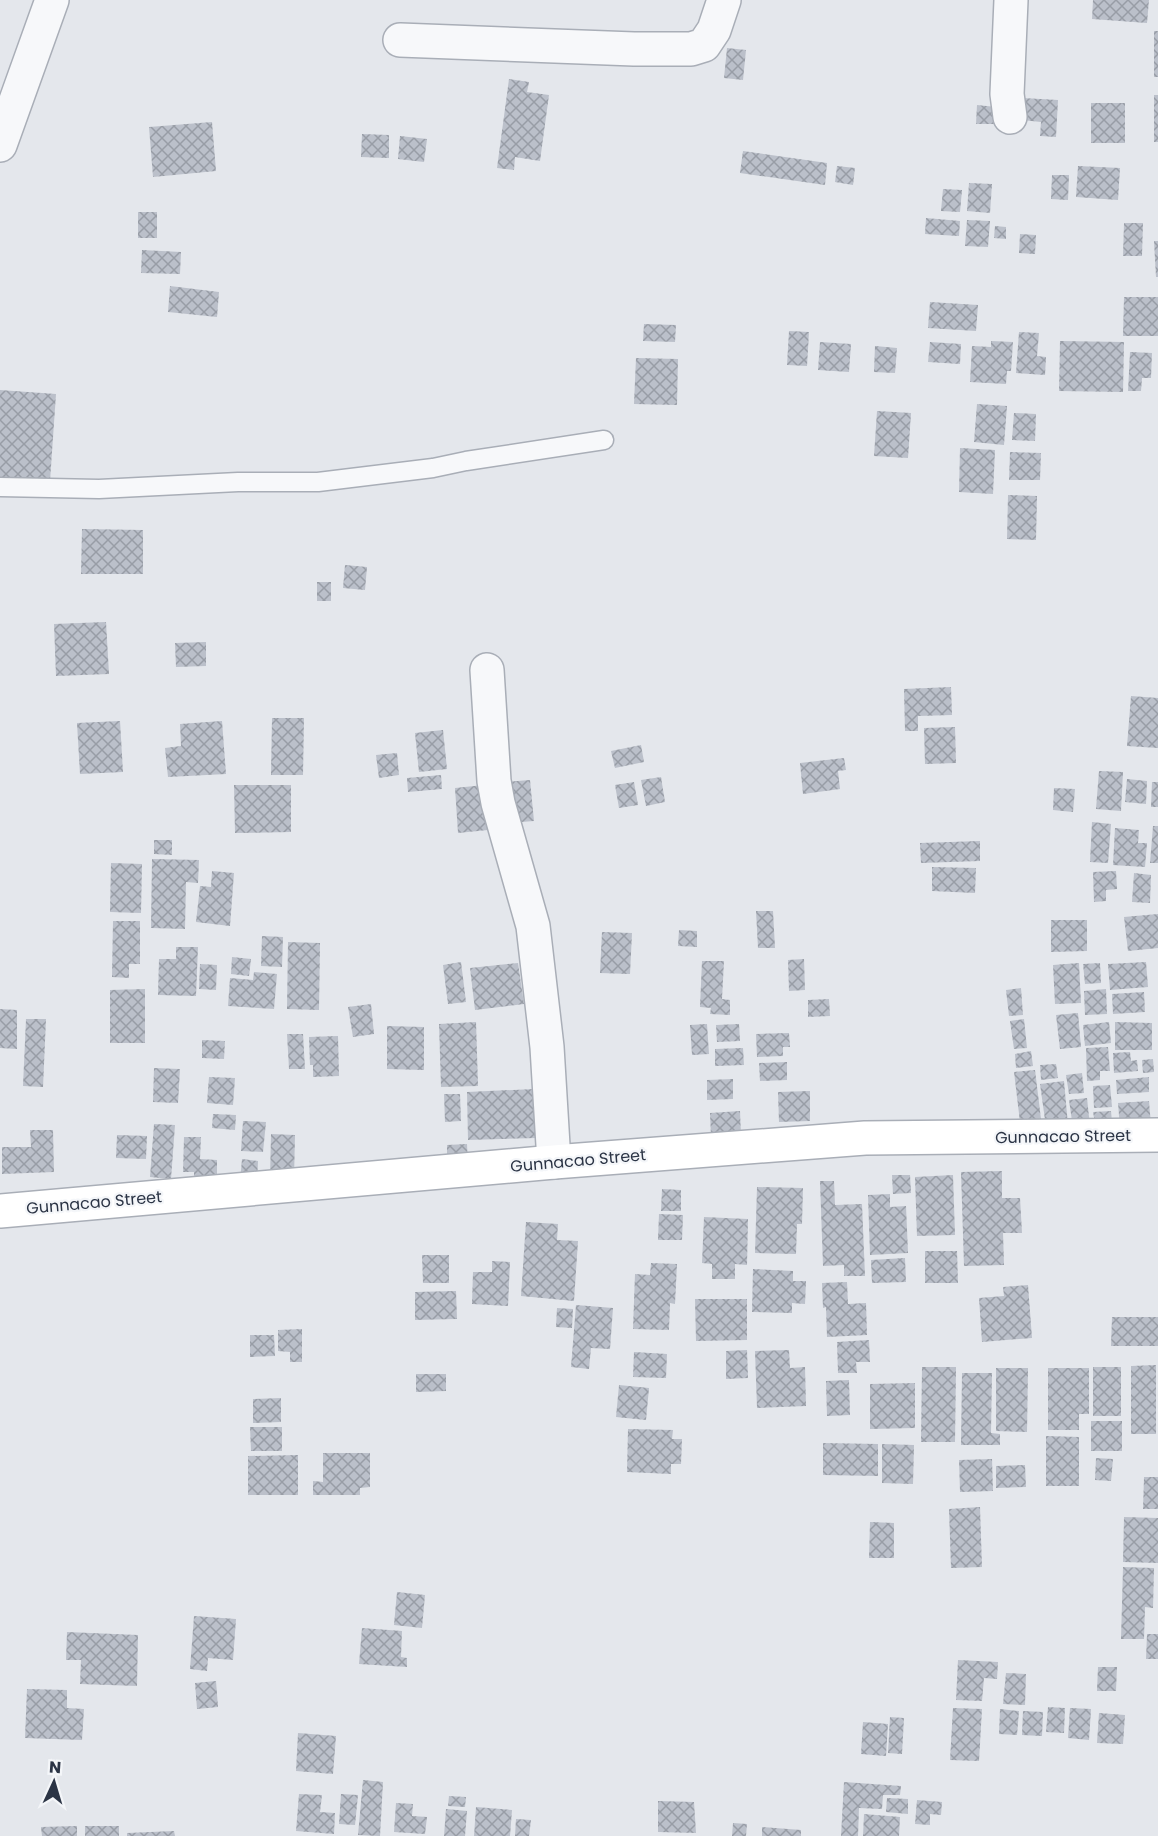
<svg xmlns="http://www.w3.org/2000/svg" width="1158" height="1836" font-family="Poppins,sans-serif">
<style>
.building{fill:url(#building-cross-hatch)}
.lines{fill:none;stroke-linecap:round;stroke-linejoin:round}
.lane-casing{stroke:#a9aeb7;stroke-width:21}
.street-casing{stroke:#a9aeb7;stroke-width:36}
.secondary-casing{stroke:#a9aeb7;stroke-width:36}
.lane{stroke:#f7f8fa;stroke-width:18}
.street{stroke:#f7f8fa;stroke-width:33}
.secondary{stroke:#fff;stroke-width:33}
.labels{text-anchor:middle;stroke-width:4.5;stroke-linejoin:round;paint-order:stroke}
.street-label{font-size:16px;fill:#2b3445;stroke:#f4f6f9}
</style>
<defs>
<pattern id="building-cross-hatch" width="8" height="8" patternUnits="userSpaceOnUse" patternTransform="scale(1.5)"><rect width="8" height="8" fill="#bbc0ca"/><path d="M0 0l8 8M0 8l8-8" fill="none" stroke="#989da6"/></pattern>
</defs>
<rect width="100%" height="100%" fill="#e4e7ec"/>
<g class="building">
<polygon points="1093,0 1149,0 1147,23 1092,19"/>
<rect x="1154" y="31" width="4" height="46"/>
<polygon points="727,48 746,50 743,80 724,78"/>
<polygon points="509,79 529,82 527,92 549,95 540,161 515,157 514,170 497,168"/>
<rect x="1154" y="95" width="4" height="47"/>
<polygon points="1023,98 1058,100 1056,137 1040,136 1041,122 1022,120"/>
<rect x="1091" y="103" width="34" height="40"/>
<polygon points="977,105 996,107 995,124 976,124"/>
<polygon points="212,122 216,171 153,177 149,127"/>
<polygon points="362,134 389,135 389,158 361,157"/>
<polygon points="400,136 427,139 424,162 398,159"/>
<polygon points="743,151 827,163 825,185 740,173"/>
<polygon points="837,166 855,168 853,185 835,182"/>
<polygon points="1078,166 1120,168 1118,200 1076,197"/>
<polygon points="1052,175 1069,175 1068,200 1051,199"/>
<polygon points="969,183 992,184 990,213 967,211"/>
<polygon points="943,189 962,190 960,212 941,211"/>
<rect x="138" y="212" width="19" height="26"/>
<polygon points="926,218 960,221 959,236 925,234"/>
<polygon points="967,220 990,221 988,247 965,246"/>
<polygon points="1124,223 1143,223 1142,256 1123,256"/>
<polygon points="995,226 1006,227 1006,239 994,238"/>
<polygon points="1020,234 1036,235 1035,254 1019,253"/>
<polygon points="1154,241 1158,241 1158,277 1156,277"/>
<polygon points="142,250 181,252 180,274 141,273"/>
<polygon points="170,286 219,292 217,317 168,312"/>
<polygon points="1124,297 1158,297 1158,336 1123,336"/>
<polygon points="930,302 978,305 976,331 928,328"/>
<polygon points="644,324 676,325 675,342 643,341"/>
<polygon points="789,331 809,332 807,366 787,365"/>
<polygon points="1019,332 1039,333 1037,356 1046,357 1045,375 1016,373"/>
<polygon points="991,341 1013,342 1011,371 1007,371 1006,384 970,382 972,346 991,347"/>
<polygon points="1060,341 1124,342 1123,392 1059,391"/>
<polygon points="820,342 851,344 849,372 818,370"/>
<polygon points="930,342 961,344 960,364 928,362"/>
<polygon points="875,346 897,348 895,373 874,372"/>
<polygon points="1130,352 1152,353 1151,378 1142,378 1141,391 1128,391"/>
<polygon points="636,358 678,359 677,405 634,404"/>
<polygon points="0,390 56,394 50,481 0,477"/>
<polygon points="977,404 1007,406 1004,445 974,442"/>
<polygon points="877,411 911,413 908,458 874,456"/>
<polygon points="1014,413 1036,414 1035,441 1012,440"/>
<polygon points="960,448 995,450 993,494 959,492"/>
<polygon points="1010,452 1041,453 1040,480 1009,480"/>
<polygon points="1008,495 1037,496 1036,540 1007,539"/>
<polygon points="82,529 143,530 143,574 81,574"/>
<polygon points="345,565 367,567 365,590 343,588"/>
<rect x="317" y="582" width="14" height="19"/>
<polygon points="106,622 109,674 56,676 54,624"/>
<polygon points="206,642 206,666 176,667 175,643"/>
<polygon points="951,687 952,715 918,716 918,731 905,731 904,689"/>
<polygon points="1131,696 1158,698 1158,748 1127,746"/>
<polygon points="272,718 304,718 303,775 271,775"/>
<polygon points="120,721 123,772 80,774 77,723"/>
<polygon points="222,721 226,774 168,777 165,748 181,746 180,724"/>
<polygon points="955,727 956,763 925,764 924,728"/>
<polygon points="443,730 447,769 419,772 415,733"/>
<polygon points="641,745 644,762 615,768 611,751"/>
<polygon points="397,753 399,775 379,778 376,755"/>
<polygon points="844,758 846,770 838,771 840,789 803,794 800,763"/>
<polygon points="1099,771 1123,772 1121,811 1096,809"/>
<polygon points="441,775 442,789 408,792 407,778"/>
<polygon points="661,777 665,802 646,806 641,780"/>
<polygon points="1127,779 1147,781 1146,804 1125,802"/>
<polygon points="530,780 534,821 509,823 505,782"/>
<polygon points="634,782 638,805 619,808 615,785"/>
<polygon points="1152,782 1158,782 1158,807 1151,807"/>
<polygon points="234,785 291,785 291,832 235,833"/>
<polygon points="484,785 488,830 458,833 455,788"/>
<polygon points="1054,788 1075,789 1073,812 1053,810"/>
<polygon points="1092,822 1111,824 1108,863 1090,862"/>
<polygon points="1153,826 1158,826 1158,863 1150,863"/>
<polygon points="1115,828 1139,830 1138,843 1147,843 1145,867 1113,865"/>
<polygon points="154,840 172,840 172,855 154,854"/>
<polygon points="980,841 980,861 921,863 920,843"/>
<polygon points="152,859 199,860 198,883 186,882 185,929 151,928"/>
<polygon points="111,863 142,864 141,913 110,912"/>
<polygon points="932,867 976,868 975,893 932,891"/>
<polygon points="212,871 234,873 230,926 196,922 200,886 211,887"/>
<polygon points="1116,871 1117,889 1106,890 1106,901 1094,902 1093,872"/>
<polygon points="1134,873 1151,875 1150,903 1132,902"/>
<polygon points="756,911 773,911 775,948 758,948"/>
<polygon points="1158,914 1158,948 1128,951 1124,917"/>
<polygon points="1051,920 1087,920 1087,951 1051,952"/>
<polygon points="113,921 140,921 140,964 129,964 129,978 112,977"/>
<polygon points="679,930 697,931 697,947 678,946"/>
<polygon points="602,932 632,933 630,974 600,973"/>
<polygon points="262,936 283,937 282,967 261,966"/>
<polygon points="288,942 320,943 319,1010 287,1009"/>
<polygon points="176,947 198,947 196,996 158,995 159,959 176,959"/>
<polygon points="232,957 251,959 249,976 231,974"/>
<polygon points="804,959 805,990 789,991 788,960"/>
<polygon points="702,961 724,961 722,999 730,1000 730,1015 710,1014 711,1008 700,1007"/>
<polygon points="461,962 466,1002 448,1004 443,965"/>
<polygon points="1146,962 1148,987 1110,990 1108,964"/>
<polygon points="518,963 524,1004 475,1010 470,968"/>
<polygon points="1079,963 1081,1003 1055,1004 1053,965"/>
<polygon points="1100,963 1101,983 1085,984 1083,964"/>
<polygon points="200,964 217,965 216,990 199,989"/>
<polygon points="254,972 277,974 274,1009 228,1006 230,978 253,980"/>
<polygon points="1021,988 1023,1015 1009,1016 1006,990"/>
<polygon points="145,989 145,1043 110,1043 110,990"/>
<polygon points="1106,989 1107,1014 1085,1015 1084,991"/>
<polygon points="1144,992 1145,1012 1113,1014 1112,994"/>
<polygon points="829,999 830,1016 808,1017 808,1000"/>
<polygon points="371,1004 374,1034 353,1037 348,1007"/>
<polygon points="0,1009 17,1010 17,1049 0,1048"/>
<polygon points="1078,1013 1081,1047 1060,1049 1056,1015"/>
<polygon points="26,1019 46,1019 43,1087 23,1086"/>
<polygon points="1024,1019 1027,1048 1014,1049 1010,1021"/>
<polygon points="476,1022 478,1086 441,1087 439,1024"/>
<polygon points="1109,1022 1111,1043 1085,1046 1083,1025"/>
<polygon points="1115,1022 1152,1023 1152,1050 1115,1050"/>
<polygon points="707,1024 709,1054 692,1055 690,1025"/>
<polygon points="739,1024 740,1041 717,1042 716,1025"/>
<polygon points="387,1026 424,1027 424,1070 387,1069"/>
<polygon points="789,1033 790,1047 783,1047 783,1056 757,1057 756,1034"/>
<polygon points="287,1034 303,1034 305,1069 289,1069"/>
<polygon points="338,1036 339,1076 313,1077 313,1065 310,1065 309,1037"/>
<polygon points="202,1040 225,1041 224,1059 202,1058"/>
<polygon points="1108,1047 1110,1071 1100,1071 1100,1080 1087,1081 1086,1048"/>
<polygon points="743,1048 744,1065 715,1066 715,1049"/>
<polygon points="1031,1051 1033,1066 1016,1068 1015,1054"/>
<polygon points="1130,1052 1131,1061 1137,1060 1138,1071 1114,1073 1113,1053"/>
<polygon points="1153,1059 1154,1072 1143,1073 1142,1060"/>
<polygon points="787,1062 787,1080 760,1081 759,1063"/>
<polygon points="1056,1064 1058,1078 1041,1080 1040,1065"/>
<polygon points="154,1068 180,1069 178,1103 153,1102"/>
<polygon points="1035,1070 1041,1119 1020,1122 1014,1072"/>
<polygon points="1082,1073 1084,1093 1069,1094 1066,1075"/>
<polygon points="209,1077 235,1078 233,1105 207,1103"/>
<polygon points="1149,1077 1149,1092 1117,1094 1116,1080"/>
<polygon points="733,1079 733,1099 707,1100 707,1080"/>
<polygon points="1064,1081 1068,1125 1046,1127 1040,1084"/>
<polygon points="1110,1085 1112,1107 1094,1108 1093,1086"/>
<polygon points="534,1089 536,1138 468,1140 467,1092"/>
<polygon points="810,1091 810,1121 779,1122 778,1092"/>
<polygon points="444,1094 460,1094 461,1121 445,1122"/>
<polygon points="1087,1098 1090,1126 1073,1128 1069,1100"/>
<polygon points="1149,1101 1151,1126 1120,1128 1118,1103"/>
<polygon points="740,1111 741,1136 711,1137 710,1113"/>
<polygon points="1111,1111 1112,1122 1095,1123 1093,1112"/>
<polygon points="213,1114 236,1115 235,1130 212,1128"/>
<polygon points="243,1121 266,1122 263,1152 241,1151"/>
<polygon points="154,1124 175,1125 171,1179 150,1177"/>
<polygon points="30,1130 53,1130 54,1172 2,1174 2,1147 31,1147"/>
<polygon points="271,1134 295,1135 294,1179 270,1178"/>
<polygon points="117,1135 147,1136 146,1159 116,1158"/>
<polygon points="184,1137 201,1137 200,1159 217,1160 217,1174 224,1174 224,1185 194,1184 194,1172 183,1172"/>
<polygon points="467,1144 468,1164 447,1165 447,1145"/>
<polygon points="242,1159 258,1161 257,1184 240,1182"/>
<polygon points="1002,1171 1002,1198 1020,1198 1022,1233 1003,1233 1004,1265 964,1266 961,1172"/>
<polygon points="892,1175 910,1175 911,1193 893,1194"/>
<polygon points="953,1175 955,1235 917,1236 915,1177"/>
<polygon points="820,1181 834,1181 835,1205 862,1204 865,1276 844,1276 844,1265 823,1266"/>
<polygon points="757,1187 803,1188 802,1224 797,1224 796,1254 755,1253"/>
<polygon points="662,1189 681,1190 681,1211 661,1211"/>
<polygon points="890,1194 890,1207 906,1206 908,1253 870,1255 868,1195"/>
<polygon points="659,1214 683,1215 682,1240 658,1240"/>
<polygon points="704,1217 748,1219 747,1265 735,1264 735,1279 712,1279 712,1264 702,1263"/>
<polygon points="526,1222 558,1224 557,1240 578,1241 574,1301 521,1296"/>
<polygon points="925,1251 957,1251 958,1283 925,1283"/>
<polygon points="422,1255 449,1255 449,1283 423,1283"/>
<polygon points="905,1258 906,1282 872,1283 871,1260"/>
<polygon points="492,1261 510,1262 508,1306 472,1304 473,1272 492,1272"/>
<polygon points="651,1263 677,1264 675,1304 670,1303 669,1330 633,1329 635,1274 650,1275"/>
<polygon points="753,1269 793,1271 793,1281 806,1281 805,1304 792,1303 792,1313 752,1312"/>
<polygon points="847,1282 848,1304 866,1303 867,1335 827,1337 826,1307 823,1308 822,1283"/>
<polygon points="1028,1285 1032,1338 982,1342 979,1298 1004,1296 1003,1287"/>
<polygon points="456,1291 457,1319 415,1320 415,1292"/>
<polygon points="695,1299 747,1299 747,1340 696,1341"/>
<polygon points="576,1305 613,1308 610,1349 591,1348 589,1369 571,1367"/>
<polygon points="557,1308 573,1309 572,1328 556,1327"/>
<polygon points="1112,1317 1158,1317 1158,1346 1111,1346"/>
<polygon points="302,1329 302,1362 290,1362 290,1352 278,1351 278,1330"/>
<polygon points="250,1335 274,1335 275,1356 250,1357"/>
<polygon points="869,1340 870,1362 856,1362 857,1373 838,1373 837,1342"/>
<polygon points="747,1350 748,1378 726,1379 726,1351"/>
<polygon points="789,1350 790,1368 805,1367 806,1406 757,1408 755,1351"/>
<polygon points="634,1352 667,1354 666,1378 633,1377"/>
<polygon points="1156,1365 1156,1434 1131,1434 1131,1366"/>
<polygon points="922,1367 956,1367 955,1442 921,1442"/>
<rect x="1093" y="1367" width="28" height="49"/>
<polygon points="996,1368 1028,1368 1027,1432 996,1431"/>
<polygon points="1048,1368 1089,1368 1089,1414 1079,1414 1079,1430 1048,1430"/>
<polygon points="962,1373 992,1373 991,1433 1000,1434 1000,1445 961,1445"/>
<polygon points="416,1374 446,1374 446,1391 416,1392"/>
<polygon points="849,1380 850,1415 827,1416 826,1381"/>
<polygon points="915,1383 915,1428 870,1429 870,1384"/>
<polygon points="619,1385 649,1388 646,1420 616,1417"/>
<polygon points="281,1398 281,1422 253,1423 253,1399"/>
<rect x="1091" y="1421" width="31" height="30"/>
<polygon points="250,1427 282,1427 282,1451 251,1451"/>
<polygon points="628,1429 673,1430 672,1439 682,1439 681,1464 671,1464 671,1474 627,1472"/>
<polygon points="1046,1436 1079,1437 1079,1486 1046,1486"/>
<polygon points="823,1443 878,1444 878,1476 823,1475"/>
<polygon points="882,1444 914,1445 913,1484 882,1483"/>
<polygon points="323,1453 370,1453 370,1487 360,1488 360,1495 313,1495 313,1481 323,1482"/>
<polygon points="298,1455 298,1495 248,1495 248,1456"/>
<polygon points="1096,1458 1113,1459 1111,1481 1095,1480"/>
<polygon points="992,1459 993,1491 960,1492 959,1460"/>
<polygon points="1025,1465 1026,1487 996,1488 996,1466"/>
<polygon points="1144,1477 1158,1477 1158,1509 1143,1509"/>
<polygon points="980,1507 982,1567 951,1568 949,1509"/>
<polygon points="1124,1517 1158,1518 1158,1563 1123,1562"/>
<polygon points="870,1522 894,1523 894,1558 869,1558"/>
<polygon points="1123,1567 1154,1568 1153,1608 1145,1607 1144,1639 1121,1639"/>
<polygon points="397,1592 425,1595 422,1628 394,1625"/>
<polygon points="194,1616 236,1619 233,1660 208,1658 207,1671 190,1669"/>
<polygon points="362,1628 402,1631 401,1657 407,1658 407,1667 359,1664"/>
<polygon points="67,1632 138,1635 137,1686 80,1684 81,1660 66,1660"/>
<polygon points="1147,1634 1158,1634 1158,1659 1146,1659"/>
<polygon points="958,1660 998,1662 997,1679 984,1678 982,1701 956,1700"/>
<polygon points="1098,1667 1117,1667 1116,1691 1097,1691"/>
<polygon points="1006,1673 1026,1674 1025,1705 1003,1704"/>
<polygon points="216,1681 218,1707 197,1709 195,1683"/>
<polygon points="27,1689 67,1690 67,1708 84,1709 82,1740 25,1738"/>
<polygon points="1048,1707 1065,1708 1064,1733 1046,1732"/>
<polygon points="953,1708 982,1709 979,1761 950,1760"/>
<polygon points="1070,1708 1091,1709 1089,1740 1068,1738"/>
<polygon points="1000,1709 1019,1711 1017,1735 999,1734"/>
<polygon points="1023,1711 1043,1712 1042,1736 1022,1735"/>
<polygon points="1099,1713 1125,1715 1123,1744 1097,1743"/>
<polygon points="890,1717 904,1718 902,1754 888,1753"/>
<polygon points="863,1722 888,1724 886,1756 861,1754"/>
<polygon points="298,1733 336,1736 333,1774 296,1771"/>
<polygon points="363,1780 383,1782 380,1836 358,1835"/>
<polygon points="844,1782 901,1786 900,1795 883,1795 882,1809 859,1808 858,1836 841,1836"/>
<polygon points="299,1794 322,1795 320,1812 335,1813 334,1834 296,1831"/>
<polygon points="341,1794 358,1795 355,1825 339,1824"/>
<polygon points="449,1796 466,1797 465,1807 448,1806"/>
<polygon points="887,1798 908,1799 908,1814 886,1812"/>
<polygon points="917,1800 942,1802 941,1815 930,1814 930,1825 915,1824"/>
<polygon points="658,1801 694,1802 696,1833 658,1832"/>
<polygon points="396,1803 413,1804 412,1816 427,1817 425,1834 394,1832"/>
<polygon points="476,1807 512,1810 510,1836 474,1836"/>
<polygon points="446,1809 467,1811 465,1836 444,1836"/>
<polygon points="864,1814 900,1817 899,1836 863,1836"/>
<polygon points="516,1819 531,1820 529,1836 515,1836"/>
<polygon points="733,1823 747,1824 746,1836 732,1836"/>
<polygon points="77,1826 77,1836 42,1836 41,1827"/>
<rect x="85" y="1826" width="34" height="10"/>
<polygon points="762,1827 801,1830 801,1836 762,1836"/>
<polygon points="174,1831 175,1836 127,1836 127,1833"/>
</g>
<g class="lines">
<defs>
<polyline id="lane" points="0,487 99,489 238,482 318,482 433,468 466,461 604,440"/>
<g id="street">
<polyline points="400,40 634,49 691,49 704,45 714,30 724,0"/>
<polyline points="1010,117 1007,94 1011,0"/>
<polyline points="0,145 52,0"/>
<polyline points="487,670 494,781 498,803 533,926 547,1047 554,1162"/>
</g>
<polyline id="secondary" points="0,1211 554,1162 865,1138 1158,1135"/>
</defs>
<use href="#lane" class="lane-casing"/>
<use href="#street" class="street-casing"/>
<use href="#secondary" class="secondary-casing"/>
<use href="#lane" class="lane"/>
<use href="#street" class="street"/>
<use href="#secondary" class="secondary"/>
</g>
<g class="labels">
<g class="street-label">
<text transform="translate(1063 1136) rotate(-1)" y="6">Gunnacao Street</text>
<text transform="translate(578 1160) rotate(-5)" y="6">Gunnacao Street</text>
<text transform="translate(94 1202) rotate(-5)" y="6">Gunnacao Street</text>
</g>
</g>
<g transform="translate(54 1782) rotate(4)" stroke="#f4f6f9" stroke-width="4.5" paint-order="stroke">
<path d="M0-4.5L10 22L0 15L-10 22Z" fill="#2b3445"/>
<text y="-9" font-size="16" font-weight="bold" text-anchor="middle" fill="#2b3445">N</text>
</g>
</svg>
